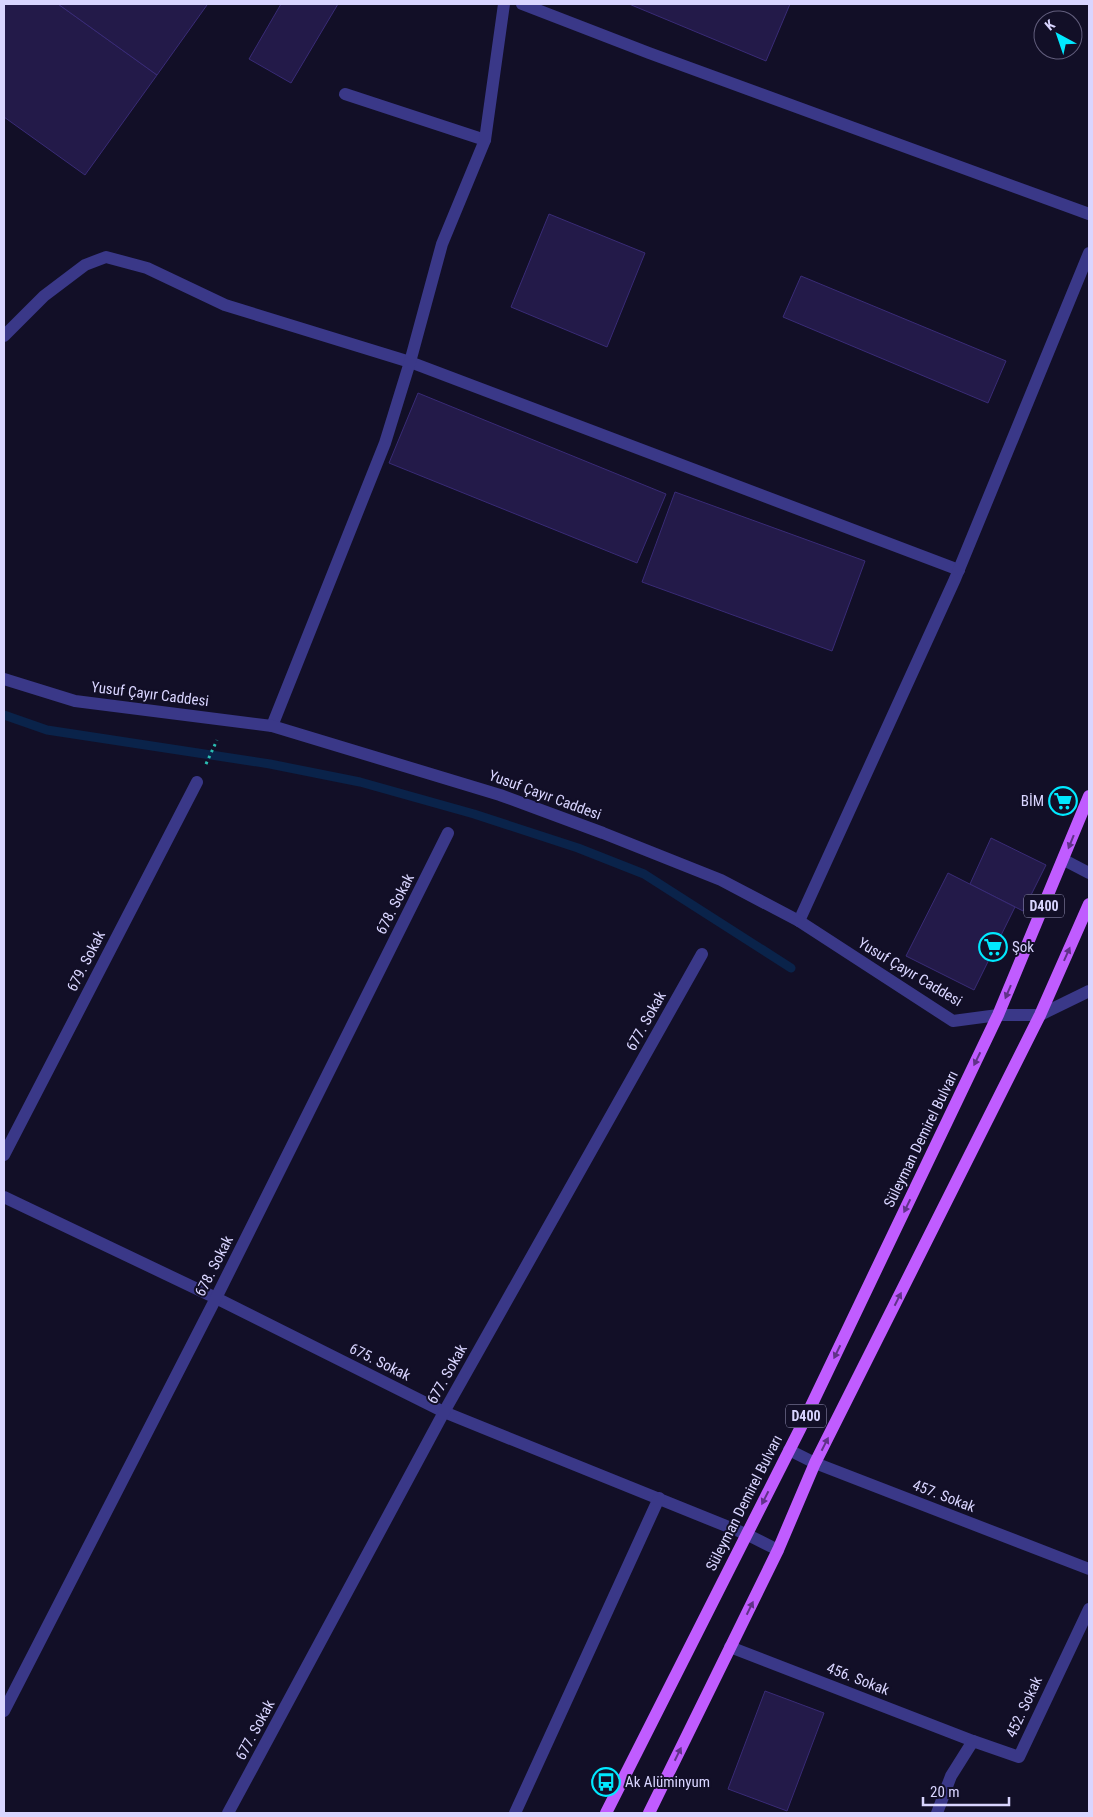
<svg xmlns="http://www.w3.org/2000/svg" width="1093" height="1817" font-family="'Roboto Condensed',sans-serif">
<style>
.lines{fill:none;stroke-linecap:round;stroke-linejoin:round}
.stream{stroke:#0a234a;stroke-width:9}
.building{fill:#231a49;stroke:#392b76}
.path{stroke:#2bbdb2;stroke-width:3;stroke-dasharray:2.5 4;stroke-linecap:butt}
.service{stroke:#3a3888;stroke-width:12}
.minor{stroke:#3a3888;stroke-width:12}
.tertiary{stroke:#3a3888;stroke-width:12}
.primary{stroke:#c05cff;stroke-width:12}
.oneway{fill:#603288}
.labels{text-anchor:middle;stroke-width:4;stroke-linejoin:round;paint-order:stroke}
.shield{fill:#120f27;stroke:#9d9abe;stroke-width:1}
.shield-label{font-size:14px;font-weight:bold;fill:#d9d5ff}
.street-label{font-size:15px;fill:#d9d5ff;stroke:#120f27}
.poi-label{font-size:15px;fill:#d9d5ff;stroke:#120f27;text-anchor:start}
</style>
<rect width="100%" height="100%" fill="#120f27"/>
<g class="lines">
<polyline class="stream" points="4,715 47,730 270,764 360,782 474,814 578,848 644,874 791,968"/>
</g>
<g class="building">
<polygon points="4,4 58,4 157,75 85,175 4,117"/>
<polygon points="58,4 204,4 207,5 157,75"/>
<polygon points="281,4 338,4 291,83 249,59"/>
<polygon points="629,4 790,4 766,61"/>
<polygon points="549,214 645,253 607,347 511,307"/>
<polygon points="801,276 1006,361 988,403 783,317"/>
<polygon points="418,393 666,494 637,563 389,463"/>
<polygon points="675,492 865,561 832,651 642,582"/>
<polygon points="991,838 1046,865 1023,911 970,884"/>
<polygon points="948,873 1015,907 974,990 906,956"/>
<polygon points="765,1691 824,1713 787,1811 728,1789"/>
</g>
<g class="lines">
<polyline class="path" points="206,764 217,740"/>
<polyline class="service" points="345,94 485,140"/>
<g class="minor">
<polyline points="522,4 649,53 1089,214"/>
<polyline points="4,336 44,296 85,265 106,257 147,268 225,305 410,362 959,570"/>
<polyline points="272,726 385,443 410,362 442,244 485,140 504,4"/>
<polyline points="1064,860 1089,873"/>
<polyline points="799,921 955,579 1089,253"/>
<polyline points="4,1155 197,782"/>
<polyline points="4,1197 216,1298 444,1412 746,1534 778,1550"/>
<polyline points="789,1450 815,1463 1089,1569"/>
<polyline points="730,1647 973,1741"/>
<polyline points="4,1711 216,1298 448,833"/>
<polyline points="228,1813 444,1412 702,954"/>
<polyline points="515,1813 659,1498"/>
<polyline points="937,1813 951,1776 973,1741 1019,1757 1089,1609"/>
</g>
<polyline class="tertiary" points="4,679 75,701 272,726 500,795 603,833 721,880 799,921 953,1021 998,1015 1040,1015 1089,991"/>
<g class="primary">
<polyline points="606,1813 800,1429 998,1015 1089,796"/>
<polyline points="649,1813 778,1550 815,1463 1040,1015 1089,904"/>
</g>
</g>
<defs><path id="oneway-solid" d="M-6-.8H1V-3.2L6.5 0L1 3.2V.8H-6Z" transform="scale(1.25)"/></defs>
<g class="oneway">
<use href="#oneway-solid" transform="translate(1071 842) rotate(112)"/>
<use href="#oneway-solid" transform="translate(1067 954) rotate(-66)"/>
<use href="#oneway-solid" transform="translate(1008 992) rotate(113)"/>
<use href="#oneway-solid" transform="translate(977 1059) rotate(116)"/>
<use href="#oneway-solid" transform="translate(907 1206) rotate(116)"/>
<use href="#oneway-solid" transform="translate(898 1299) rotate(-63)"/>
<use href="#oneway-solid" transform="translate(837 1352) rotate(116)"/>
<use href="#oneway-solid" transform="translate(825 1444) rotate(-63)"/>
<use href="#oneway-solid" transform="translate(765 1498) rotate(117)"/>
<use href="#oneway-solid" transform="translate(750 1608) rotate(-64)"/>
<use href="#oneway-solid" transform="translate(678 1754) rotate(-64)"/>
</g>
<defs>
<symbol id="supermarket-ring" viewBox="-11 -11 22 22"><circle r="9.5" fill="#120f27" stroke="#01e9ff" stroke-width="1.5"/><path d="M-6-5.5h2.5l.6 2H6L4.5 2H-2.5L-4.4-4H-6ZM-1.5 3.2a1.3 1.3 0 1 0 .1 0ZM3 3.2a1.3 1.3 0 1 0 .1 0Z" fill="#01e9ff"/></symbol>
<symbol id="bus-ring" viewBox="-11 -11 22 22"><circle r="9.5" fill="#120f27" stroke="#01e9ff" stroke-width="1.5"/><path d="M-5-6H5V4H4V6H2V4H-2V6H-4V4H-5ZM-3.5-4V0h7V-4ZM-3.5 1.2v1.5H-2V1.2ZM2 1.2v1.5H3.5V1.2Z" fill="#01e9ff"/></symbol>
</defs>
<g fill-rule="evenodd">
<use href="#supermarket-ring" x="1047" y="785" width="32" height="32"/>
<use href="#supermarket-ring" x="977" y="931" width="32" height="32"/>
<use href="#bus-ring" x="590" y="1766" width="32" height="32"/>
</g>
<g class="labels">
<g class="shield">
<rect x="1024" y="894.5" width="40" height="23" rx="4"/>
<rect x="786" y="1404.5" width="40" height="23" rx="4"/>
</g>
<g class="shield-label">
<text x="1044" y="911">D400</text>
<text x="806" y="1421">D400</text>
</g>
<g class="street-label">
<text transform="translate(150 694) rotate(7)" y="5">Yusuf Çayır Caddesi</text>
<text transform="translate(545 795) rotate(20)" y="5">Yusuf Çayır Caddesi</text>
<text transform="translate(395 904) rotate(-63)" y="5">678. Sokak</text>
<text transform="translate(86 961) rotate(-63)" y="5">679. Sokak</text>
<text transform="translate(910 972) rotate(31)" y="5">Yusuf Çayır Caddesi</text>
<text transform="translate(646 1021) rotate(-61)" y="5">677. Sokak</text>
<text transform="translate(921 1139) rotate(-64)" y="5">Süleyman Demirel Bulvarı</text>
<text transform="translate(214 1266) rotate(-63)" y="5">678. Sokak</text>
<text transform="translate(380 1362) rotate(26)" y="5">675. Sokak</text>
<text transform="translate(447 1374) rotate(-61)" y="5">677. Sokak</text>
<text transform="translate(944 1496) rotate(21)" y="5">457. Sokak</text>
<text transform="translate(744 1503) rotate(-63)" y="5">Süleyman Demirel Bulvarı</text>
<text transform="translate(858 1679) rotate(21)" y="5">456. Sokak</text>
<text transform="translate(1024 1707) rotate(-65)" y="5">452. Sokak</text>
<text transform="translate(255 1730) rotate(-62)" y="5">677. Sokak</text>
</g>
<g class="poi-label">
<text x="1044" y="806" text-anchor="end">BİM</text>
<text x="1012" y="952">Şok</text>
<text x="625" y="1787">Ak Alüminyum</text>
</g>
</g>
<rect width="1093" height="1817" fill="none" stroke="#d9d5ff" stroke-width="10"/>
<g transform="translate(1058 35) rotate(320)"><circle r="24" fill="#120f27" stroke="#625e7d"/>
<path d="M0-4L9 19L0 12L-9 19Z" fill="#01e9ff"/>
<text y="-8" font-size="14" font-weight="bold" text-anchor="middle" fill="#d9d5ff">K</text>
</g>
<path d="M923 1797v8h86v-8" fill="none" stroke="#d9d5ff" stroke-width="2.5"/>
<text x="930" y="1797" font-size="15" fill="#d9d5ff" stroke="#120f27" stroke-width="4" paint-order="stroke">20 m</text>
</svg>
